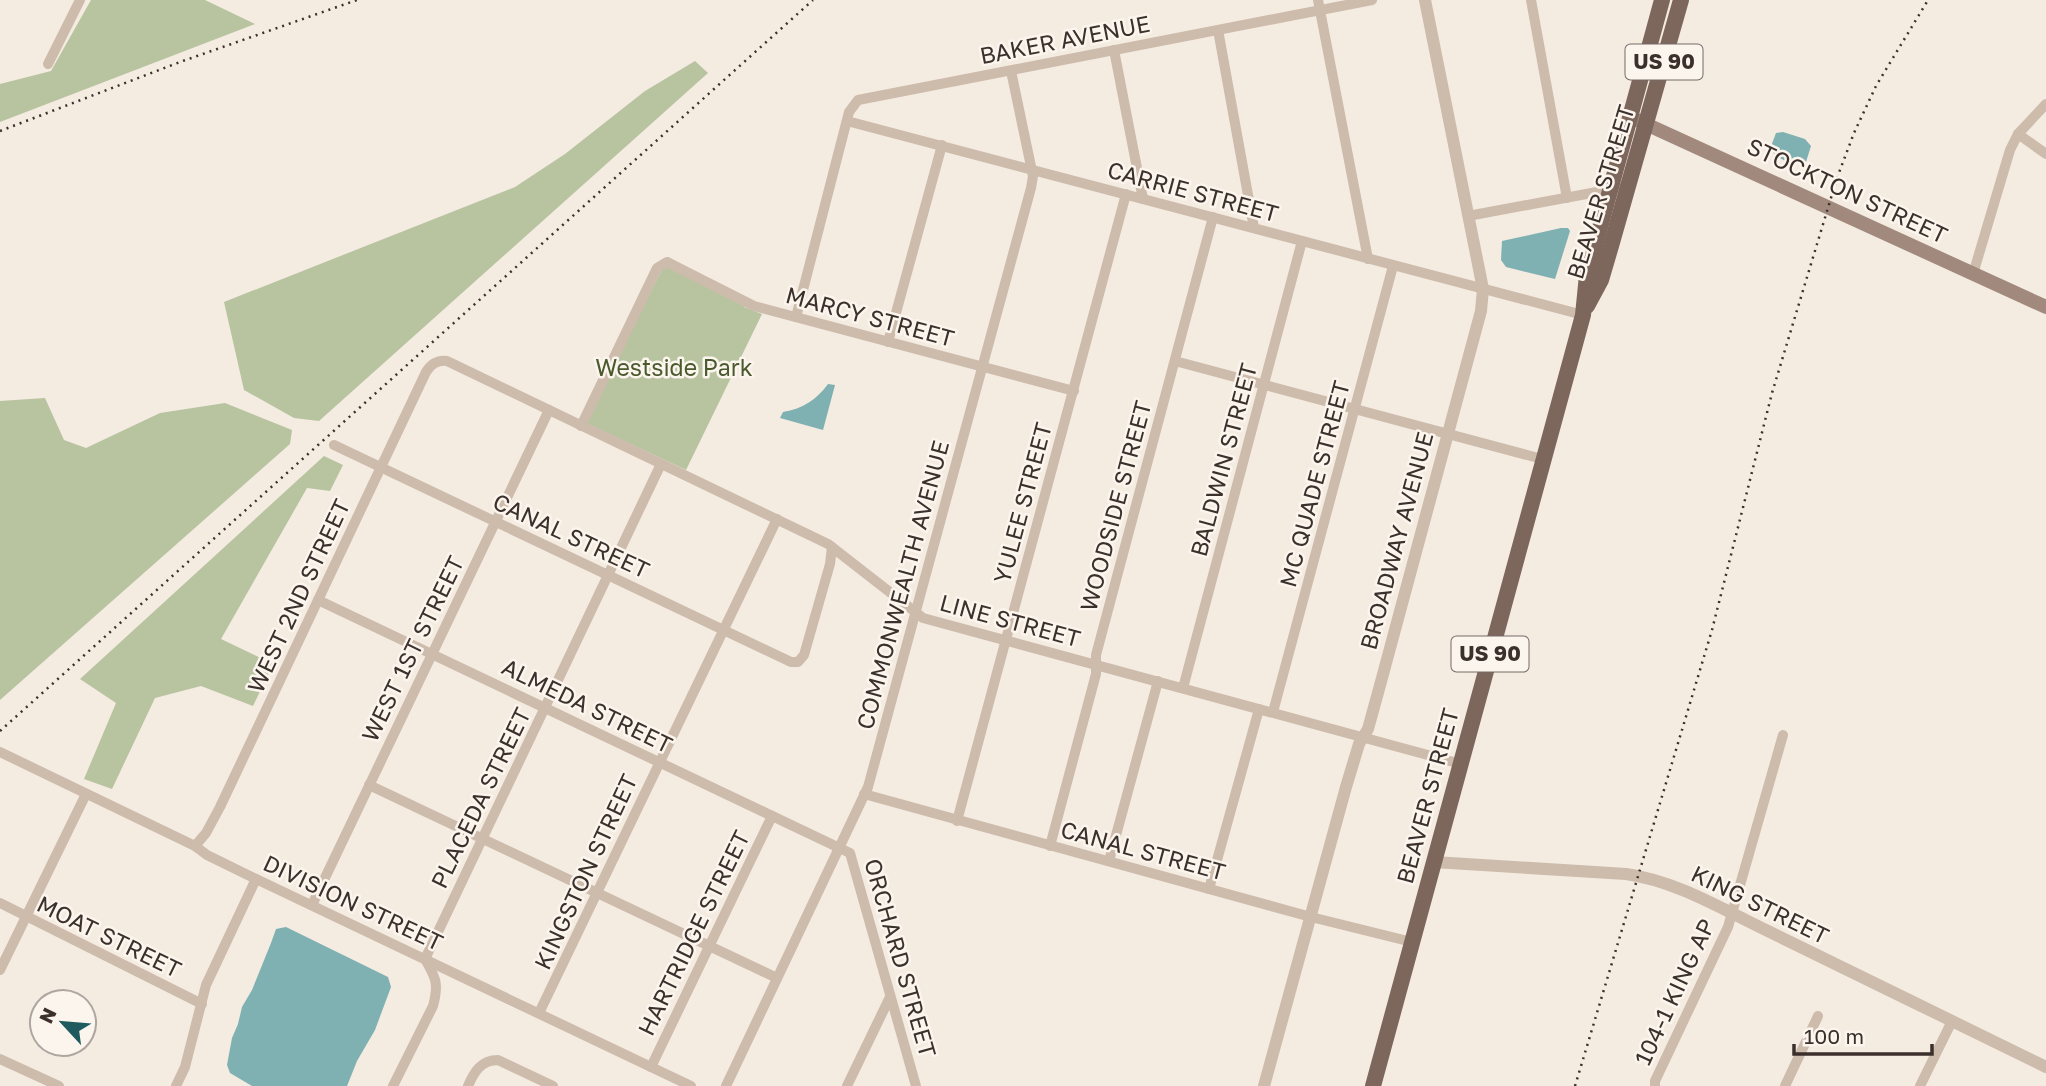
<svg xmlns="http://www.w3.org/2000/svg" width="2046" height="1086" font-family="'Golos Text',sans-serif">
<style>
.green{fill:#b8c4a0}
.water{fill:#7fb0b2}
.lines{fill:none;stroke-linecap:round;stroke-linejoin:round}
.minor{stroke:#cdbbac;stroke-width:10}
.tertiary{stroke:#cdbbac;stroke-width:12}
.secondary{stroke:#a18a7d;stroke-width:14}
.primary{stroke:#7d675c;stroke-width:16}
.rail{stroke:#3b302b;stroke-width:2.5;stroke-dasharray:2 5;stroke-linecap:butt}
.labels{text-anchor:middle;stroke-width:5;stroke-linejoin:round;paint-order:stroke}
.shield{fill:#fbf5ee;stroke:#756b66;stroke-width:2}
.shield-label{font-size:21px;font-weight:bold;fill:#3b302b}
.street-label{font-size:23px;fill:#3b302b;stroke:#fbf5ee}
.park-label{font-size:23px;fill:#4a5a2e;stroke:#fbf5ee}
</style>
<rect width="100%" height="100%" fill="#f4ebe1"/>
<g class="green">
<polygon points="91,0 205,0 255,24 0,122 0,84 51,71"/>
<polygon points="695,61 708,73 319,421 294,418 244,390 224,302 515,187 565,154 645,91"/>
<polygon points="668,257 747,299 744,307 762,314 686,470 586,423"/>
<polygon points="45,398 64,440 86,448 160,413 225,403 292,430 290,444 0,700 0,401"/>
<polygon points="324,456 343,465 330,491 307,488 221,639 273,664 253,706 201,686 155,698 112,789 84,779 116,703 80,679"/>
</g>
<g class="water">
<path d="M1783,132L1805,139L1811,146L1806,162C1794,167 1777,159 1770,149L1776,133Z"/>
<polygon points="1561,228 1568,228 1570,231 1555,279 1506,267 1501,260 1502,241"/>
<path d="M828,384L835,385L823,430L780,418L783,412C803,409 817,399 828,384Z"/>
<polygon points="286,927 388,977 391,987 375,1030 357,1061 347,1086 252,1086 230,1073 227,1065 232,1038 238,1024 242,1007 252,990 271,943 276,929"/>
</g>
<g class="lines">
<g class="minor">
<polyline points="1318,0 1368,259"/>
<polyline points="1531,0 1567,198"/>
<polyline points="1218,30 1254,228"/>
<polyline points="1114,50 1143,199"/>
<polyline points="48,64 80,0"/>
<polyline points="847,121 1583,315"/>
<polyline points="2018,134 2046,154"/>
<polyline points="1468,216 1629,186"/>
<polyline points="1973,274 2010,150 2018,134 2046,104"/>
<polyline points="796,317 849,112 858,100 1372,0"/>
<polyline points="888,342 942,145"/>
<polyline points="1175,361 1542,459"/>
<polyline points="581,426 657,268 667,262 754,306 1074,391"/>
<polyline points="334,445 791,662 798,662 804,655 830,564 832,547"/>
<polyline points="318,600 850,853 916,1086"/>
<polyline points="1183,688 1302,241"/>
<polyline points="1273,712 1393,266"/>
<polyline points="0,752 195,846 207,855 256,879 691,1086"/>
<polyline points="369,785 777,978"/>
<polyline points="864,794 1311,917 1412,942"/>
<polyline points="957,821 1126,194"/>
<path d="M195,846L206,833L220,807L426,372C431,364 437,360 447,361L828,544L923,618L1461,764"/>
<polyline points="1050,846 1096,674 1096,655 1213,217"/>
<polyline points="1109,861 1158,681"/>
<polyline points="1209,889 1259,709"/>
<polyline points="0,903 202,1004"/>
<polyline points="312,905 549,410"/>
<polyline points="0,970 86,794"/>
<polyline points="539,1013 777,519"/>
<polyline points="0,1059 59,1086"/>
<polyline points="651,1067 772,816"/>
<polyline points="176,1086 185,1067 206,985 256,879"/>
<path d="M393,1086L433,1006C439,984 436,978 425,959L661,464"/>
<path d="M468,1086C474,1072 481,1060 498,1060L553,1086"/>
<polyline points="726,1086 868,787 1031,188 1033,176 1011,71"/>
<polyline points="847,1086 890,997"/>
<polyline points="1655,1086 1655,1081 1728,927 1783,735"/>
<polyline points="1785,1086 1818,1016"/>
<polyline points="1920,1086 1952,1021"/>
</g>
<g class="tertiary">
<path d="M1434,862L1626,874C1678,881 1727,912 1774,934C1865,978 1955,1023 2046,1067"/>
<polyline points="1264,1086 1346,787 1359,744 1368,729 1382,678 1481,311 1483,289 1425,0"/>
</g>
<polyline class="secondary" points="1637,120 2046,307"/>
<g class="primary">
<polyline points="1587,306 1601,280 1611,246 1681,0"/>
<polyline points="1373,1086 1583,315 1587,275 1662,0"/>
</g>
<g class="rail">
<polyline points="0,131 180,62 357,0"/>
<polyline points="0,731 813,0"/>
<polyline points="1575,1086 1712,630 1772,393 1837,178 1854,133 1876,86 1928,0"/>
</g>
</g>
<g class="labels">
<g class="shield">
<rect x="1625.5" y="44.5" width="77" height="35" rx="5"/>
<rect x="1451.5" y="636.5" width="77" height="35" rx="5"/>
</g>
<g class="shield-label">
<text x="1664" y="69">US 90</text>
<text x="1490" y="661">US 90</text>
</g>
<g class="street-label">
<text transform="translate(1065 40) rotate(-11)" y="8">BAKER AVENUE</text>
<text transform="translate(1847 191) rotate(25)" y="8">STOCKTON STREET</text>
<text transform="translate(1193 192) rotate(15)" y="8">CARRIE STREET</text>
<text transform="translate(1601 192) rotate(-73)" y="8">BEAVER STREET</text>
<text transform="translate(870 317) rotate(15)" y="8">MARCY STREET</text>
<text transform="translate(1224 460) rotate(-75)" y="8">BALDWIN STREET</text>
<text transform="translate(1315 484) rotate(-75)" y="8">MC QUADE STREET</text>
<text transform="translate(1023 503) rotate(-75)" y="8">YULEE STREET</text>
<text transform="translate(1116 506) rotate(-75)" y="8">WOODSIDE STREET</text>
<text transform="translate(571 536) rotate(25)" y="8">CANAL STREET</text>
<text transform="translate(1397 541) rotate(-75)" y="8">BROADWAY AVENUE</text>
<text transform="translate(903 585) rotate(-75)" y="8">COMMONWEALTH AVENUE</text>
<text transform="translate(299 596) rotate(-65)" y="8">WEST 2ND STREET</text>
<text transform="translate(1010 621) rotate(15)" y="8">LINE STREET</text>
<text transform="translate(413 649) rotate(-64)" y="8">WEST 1ST STREET</text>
<text transform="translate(587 706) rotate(26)" y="8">ALMEDA STREET</text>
<text transform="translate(1428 796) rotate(-75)" y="8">BEAVER STREET</text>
<text transform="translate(481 798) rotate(-64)" y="8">PLACEDA STREET</text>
<text transform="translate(1143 851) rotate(15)" y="8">CANAL STREET</text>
<text transform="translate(586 872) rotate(-65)" y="8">KINGSTON STREET</text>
<text transform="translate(353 903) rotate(25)" y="8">DIVISION STREET</text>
<text transform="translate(1760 905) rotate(26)" y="8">KING STREET</text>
<text transform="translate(694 933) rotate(-64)" y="8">HARTRIDGE STREET</text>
<text transform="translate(109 937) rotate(26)" y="8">MOAT STREET</text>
<text transform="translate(900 958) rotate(74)" y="8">ORCHARD STREET</text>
<text transform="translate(1675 992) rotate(-65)" y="8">104-1 KING AP</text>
</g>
<g class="park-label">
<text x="674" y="376">Westside Park</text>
</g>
</g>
<g transform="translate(63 1023) rotate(296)"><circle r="33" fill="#fbf5ee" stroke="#aea6a0" stroke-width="2"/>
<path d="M0-5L12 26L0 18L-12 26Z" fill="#1f5a5e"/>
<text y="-10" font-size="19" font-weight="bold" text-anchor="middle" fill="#3b302b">N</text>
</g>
<path d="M1794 1044v10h138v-10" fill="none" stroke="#3b302b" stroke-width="3.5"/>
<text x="1804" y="1044" font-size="21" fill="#3b302b" stroke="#fbf5ee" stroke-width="5" paint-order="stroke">100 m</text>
</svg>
